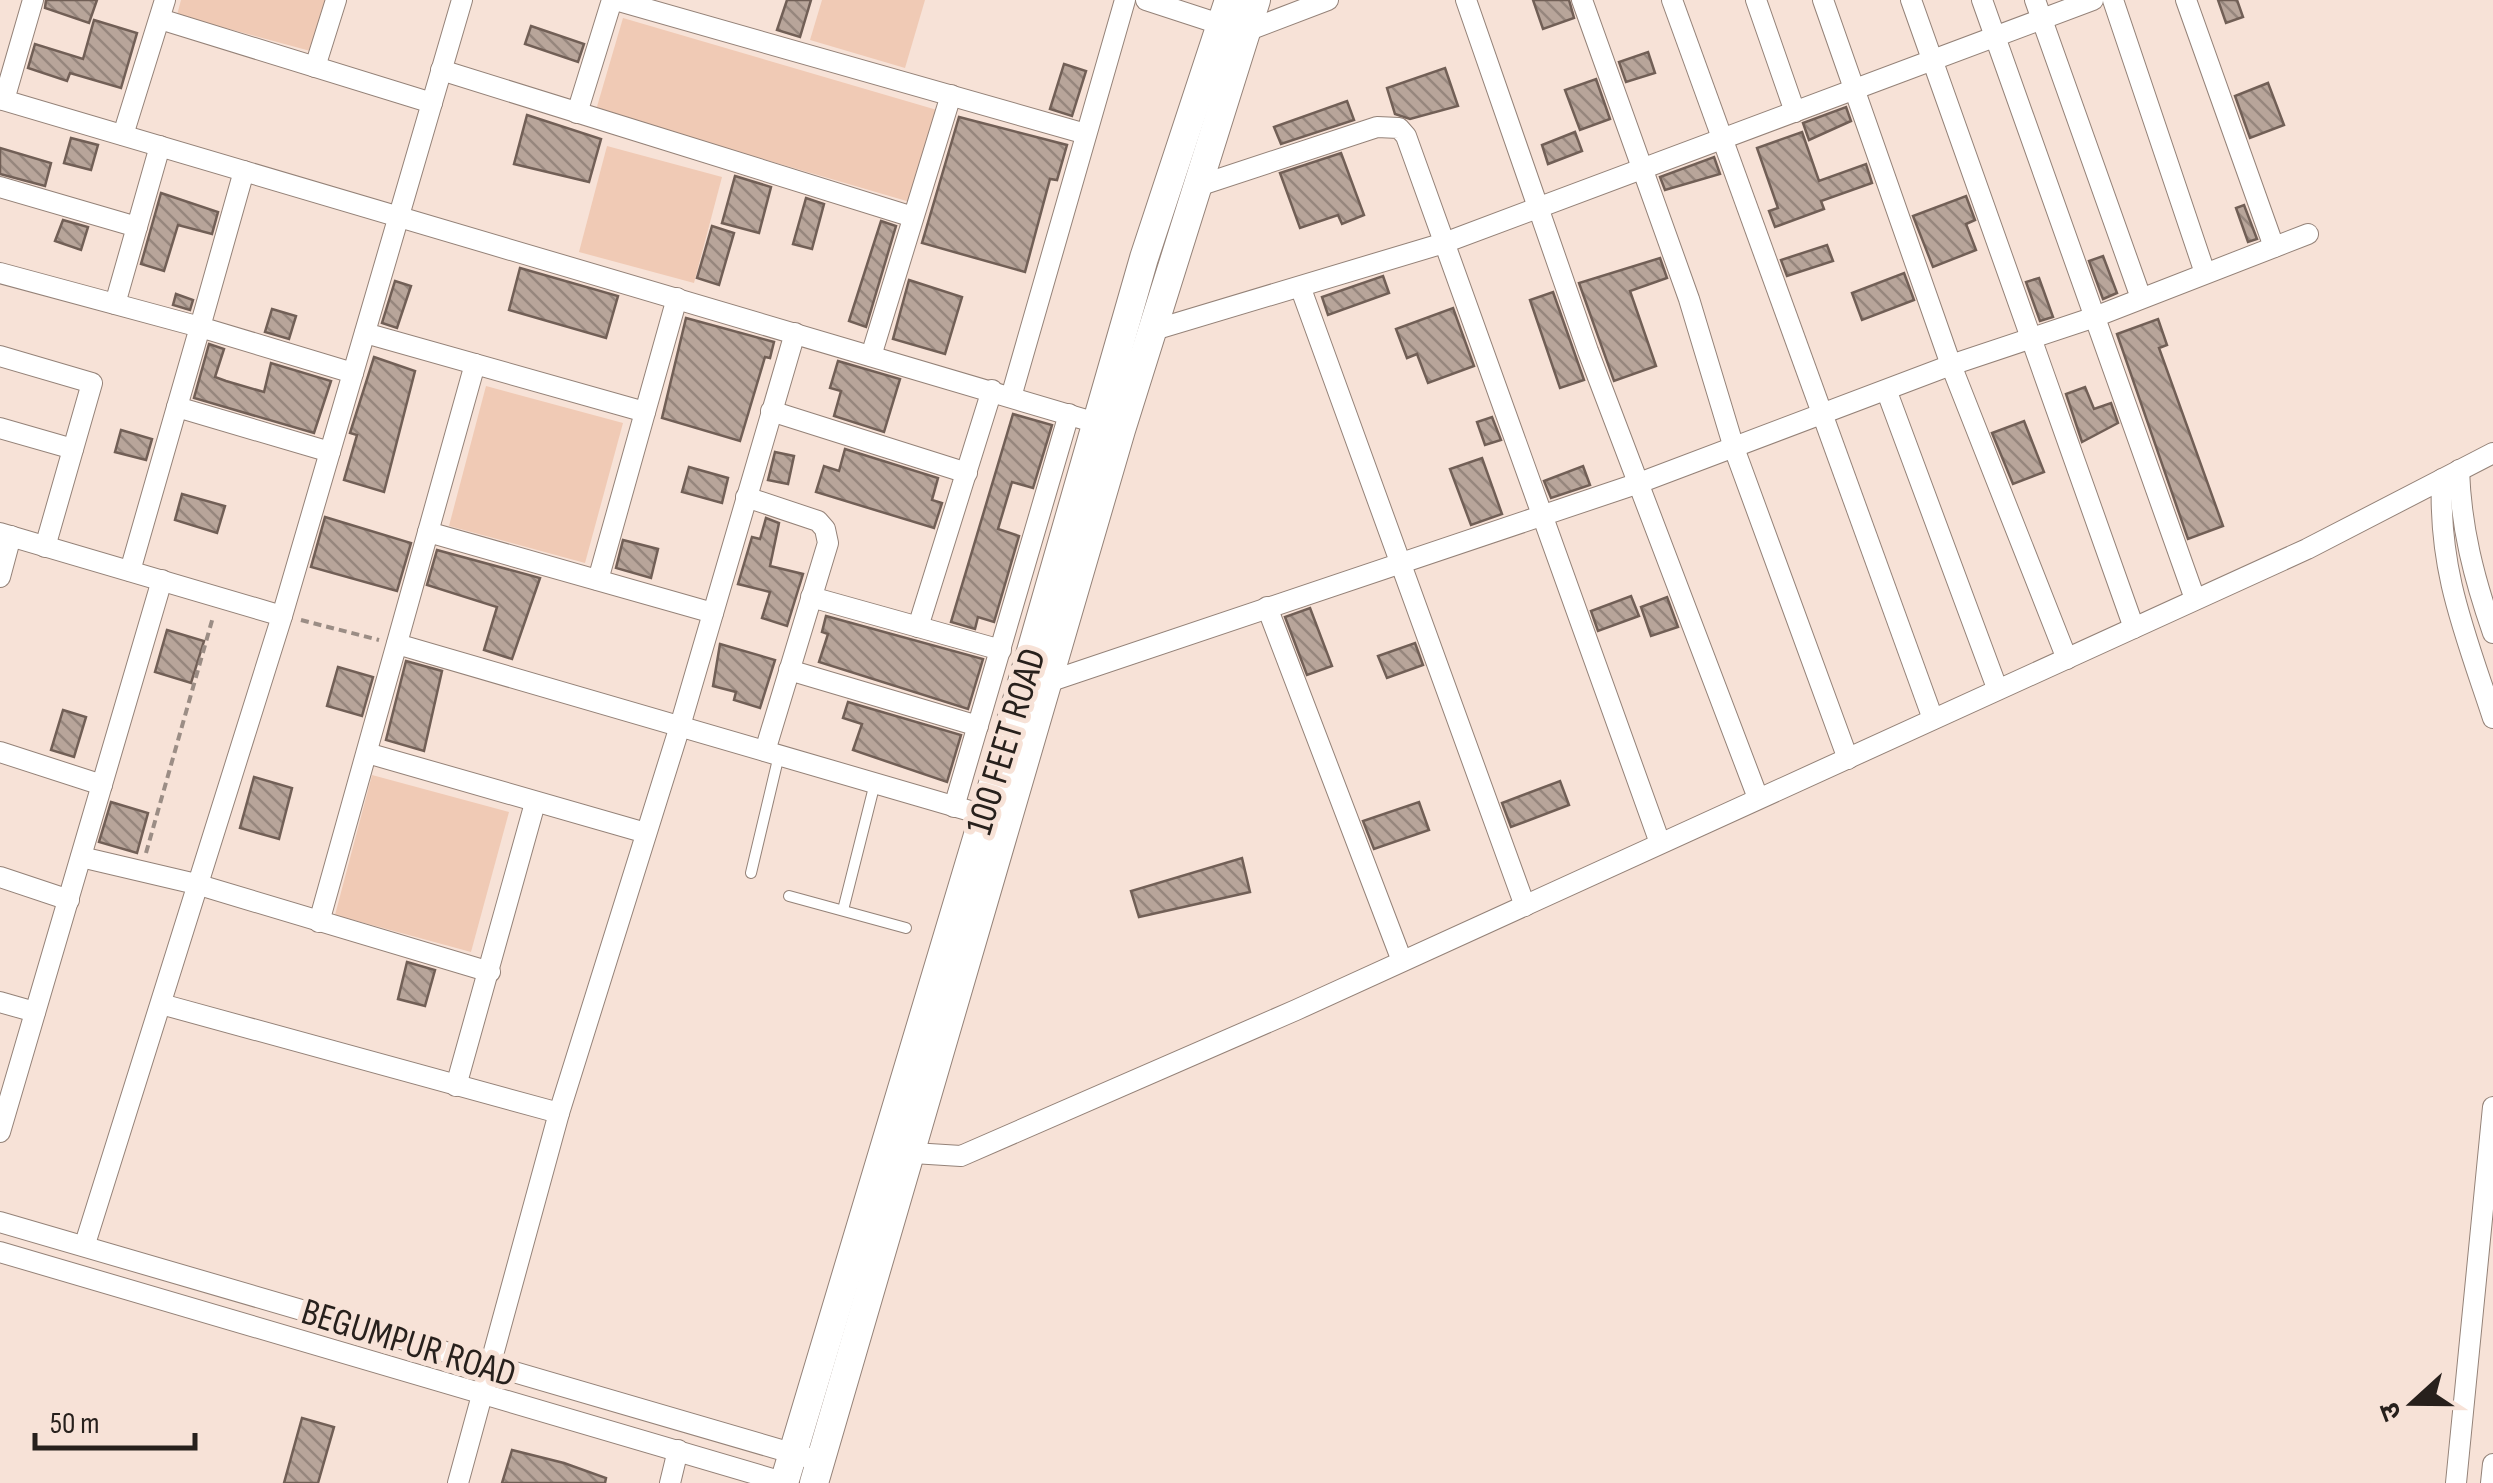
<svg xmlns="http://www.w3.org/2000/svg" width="2493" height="1483" font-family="'Sofia Sans Condensed','Noto Sans Devanagari',sans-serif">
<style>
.park{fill:#f0cab5}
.building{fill:url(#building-back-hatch);stroke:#715f56;stroke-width:2.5}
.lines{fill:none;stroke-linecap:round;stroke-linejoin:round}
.lane-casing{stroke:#948278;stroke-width:12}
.street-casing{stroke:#948278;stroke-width:22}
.secondary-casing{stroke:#948278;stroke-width:30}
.path{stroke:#9b8d85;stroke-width:4;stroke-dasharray:8 5;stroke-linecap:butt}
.lane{stroke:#fff;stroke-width:10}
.street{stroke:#fff;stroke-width:20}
.secondary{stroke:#fff;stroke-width:28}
.labels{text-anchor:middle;stroke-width:10;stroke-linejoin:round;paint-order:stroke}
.street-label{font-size:38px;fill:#27201c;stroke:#f7e2d7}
</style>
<defs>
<pattern id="building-back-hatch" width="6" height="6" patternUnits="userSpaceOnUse" patternTransform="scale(2.5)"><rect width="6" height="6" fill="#b8a59a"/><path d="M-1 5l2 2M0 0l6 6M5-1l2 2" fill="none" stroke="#96867d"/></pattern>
</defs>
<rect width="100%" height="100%" fill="#f7e2d7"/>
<g class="park">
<polygon points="181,0 328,0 314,52 177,15"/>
<polygon points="822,0 925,0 905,68 810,40"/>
<polygon points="623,18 937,110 910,202 596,110"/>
<polygon points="607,146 722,177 694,283 579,252"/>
<polygon points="486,386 623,423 585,563 449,526"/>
<polygon points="372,775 509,812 471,952 335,915"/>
</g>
<g class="building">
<polygon points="46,0 97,0 89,23 45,8"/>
<polygon points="787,0 811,0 800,37 777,30"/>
<polygon points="1533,0 1569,0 1574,18 1543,29"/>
<polygon points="2218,0 2237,0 2243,17 2226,23"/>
<polygon points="94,20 137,33 121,88 70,73 67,81 28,68 35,44 83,59"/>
<polygon points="531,26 584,44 578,62 525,44"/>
<polygon points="1648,52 1655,73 1626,82 1619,62"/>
<polygon points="1064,64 1086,71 1072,116 1050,109"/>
<polygon points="1445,68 1458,106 1410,119 1395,114 1387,88"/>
<polygon points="1596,79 1610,119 1580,130 1565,90"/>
<polygon points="2268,83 2284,125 2250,138 2235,96"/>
<polygon points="1347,101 1354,120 1281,144 1274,127"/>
<polygon points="1846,107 1851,121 1809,140 1803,123"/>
<polygon points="527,115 601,139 589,182 514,164"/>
<polygon points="959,117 1067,145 1057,180 1050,179 1025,272 922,243"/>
<polygon points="1575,132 1582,151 1548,164 1542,145"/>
<polygon points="1802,132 1819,181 1866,164 1872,183 1821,201 1824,209 1775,227 1769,211 1778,208 1757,148"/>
<polygon points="71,138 98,145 91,170 64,163"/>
<polygon points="0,148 51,163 45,186 0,174"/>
<polygon points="1341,153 1364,215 1342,224 1338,215 1300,228 1280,173"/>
<polygon points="1714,157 1720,174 1665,190 1660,177"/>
<polygon points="735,176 771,187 759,233 722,223"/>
<polygon points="161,193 218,212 212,234 178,225 164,271 141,264"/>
<polygon points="1966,196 1975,220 1966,224 1976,250 1933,267 1913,216"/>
<polygon points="806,198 824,204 812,249 793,244"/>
<polygon points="2244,205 2257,239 2248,242 2236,208"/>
<polygon points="63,220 88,227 81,250 55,241"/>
<polygon points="881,221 896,226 866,327 849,321"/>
<polygon points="712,226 734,233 719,285 697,278"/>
<polygon points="1827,245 1833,261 1787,276 1781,260"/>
<polygon points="2103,256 2117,293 2103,299 2089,261"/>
<polygon points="1660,258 1667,278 1630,291 1656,366 1614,381 1579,283"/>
<polygon points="520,268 618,296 606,338 509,310"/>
<polygon points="1904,273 1914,300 1862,320 1852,293"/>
<polygon points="1383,276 1389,293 1328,315 1322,297"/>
<polygon points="2039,278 2053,317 2040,321 2026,282"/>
<polygon points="909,280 962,297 945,354 893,339"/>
<polygon points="395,281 411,286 397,328 382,323"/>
<polygon points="1553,292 1584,380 1560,388 1530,300"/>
<polygon points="176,294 193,300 190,310 173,305"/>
<polygon points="1453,308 1474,366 1428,383 1417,354 1407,358 1396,329"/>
<polygon points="272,309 296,316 289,339 265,332"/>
<polygon points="686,318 774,342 770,358 765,357 740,441 662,418"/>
<polygon points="2158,319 2167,345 2159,348 2223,526 2188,539 2117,334"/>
<polygon points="209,344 224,349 215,377 226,381 264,392 271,363 331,381 314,433 194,398"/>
<polygon points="374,357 415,371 384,492 344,480 357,435 350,433"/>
<polygon points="838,361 900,379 884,432 834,416 841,391 830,388"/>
<polygon points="2085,387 2094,409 2111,403 2118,423 2082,442 2066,394"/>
<polygon points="1013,414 1052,425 1033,488 1012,482 998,529 1019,536 994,622 978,617 975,629 951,622"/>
<polygon points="1492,417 1501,440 1485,445 1477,422"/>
<polygon points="2024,421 2044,472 2013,484 1992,433"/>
<polygon points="121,430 152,439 146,460 115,452"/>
<polygon points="845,449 938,478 932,500 942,503 934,528 816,492 824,466 839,471"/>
<polygon points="775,452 794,456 788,484 768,480"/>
<polygon points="1482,458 1502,514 1471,525 1450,469"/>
<polygon points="1583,466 1590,485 1551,498 1544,481"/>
<polygon points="689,467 728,478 722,503 682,492"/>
<polygon points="182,494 225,506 217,533 175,520"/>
<polygon points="325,517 411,543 397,591 311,567"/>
<polygon points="766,518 779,523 770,566 803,574 787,626 762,618 770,592 738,584 752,537 760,539"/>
<polygon points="623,540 658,549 651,578 616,568"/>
<polygon points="437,550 540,578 512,659 484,650 497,607 427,585"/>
<polygon points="1631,596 1639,616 1598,631 1591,611"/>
<polygon points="1667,597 1678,627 1651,636 1641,607"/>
<polygon points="1310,608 1332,666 1307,675 1285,617"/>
<polygon points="826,616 983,659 968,709 819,662 828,634 822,632"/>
<polygon points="167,630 204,641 191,683 155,672"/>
<polygon points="1415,643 1423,665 1387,678 1378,656"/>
<polygon points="720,644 775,660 760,708 734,700 736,692 713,686"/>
<polygon points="406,661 442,671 424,751 386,740"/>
<polygon points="338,667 373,677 362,716 327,706"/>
<polygon points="848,702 961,735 947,782 853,750 862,724 843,718"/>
<polygon points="63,710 86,717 74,757 51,750"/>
<polygon points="254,777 292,788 279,839 240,828"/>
<polygon points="1560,781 1569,805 1511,827 1502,803"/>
<polygon points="111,802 148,813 137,853 99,842"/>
<polygon points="1419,802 1429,830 1374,849 1363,821"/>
<polygon points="1242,858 1250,892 1139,917 1131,891"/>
<polygon points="407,962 435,970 425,1006 398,999"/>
<polygon points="302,1418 334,1427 318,1483 284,1483"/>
<polygon points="512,1450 564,1463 606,1478 605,1483 502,1483"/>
</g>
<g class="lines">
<defs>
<g id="lane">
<polyline points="751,873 779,755"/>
<polyline points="789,896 906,928"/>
<polyline points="843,910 875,783"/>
</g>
<g id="street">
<polyline points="615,0 1086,134"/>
<polyline points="1146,0 1244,32 1328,0"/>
<polyline points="1466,0 1588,351 1758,798"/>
<polyline points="1582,0 1689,299 1734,448 1848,759"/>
<polyline points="1672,0 1933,719"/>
<polyline points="1756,0 1795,112"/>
<polyline points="1823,0 1951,365 2067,659"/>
<polyline points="1911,0 2134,628"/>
<polyline points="1982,0 2195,599"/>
<polyline points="2035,0 2141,298"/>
<polyline points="2113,0 2205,273"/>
<polyline points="2186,0 2274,247"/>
<polyline points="160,19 432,103"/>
<polyline points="315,67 336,0"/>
<polyline points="441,70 913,217"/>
<polyline points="0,99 1110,427"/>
<polyline points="4,100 33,0"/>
<polyline points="577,113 612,0"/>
<polyline points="123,135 165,0"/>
<polyline points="244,171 200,327 353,373"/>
<polyline points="1198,186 1377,127 1399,128 1406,136 1660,843"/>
<polyline points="0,187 137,227"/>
<polyline points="0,273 200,327 177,407"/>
<polyline points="1301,289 1525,906"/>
<polyline points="115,304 160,146"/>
<polyline points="1154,330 1444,243 2093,0"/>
<polyline points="365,333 645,412"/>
<polyline points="0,356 92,383 45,547"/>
<polyline points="871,356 951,95"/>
<polyline points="1887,392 1997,688"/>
<polyline points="1011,397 1125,0"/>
<polyline points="771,411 967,473"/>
<polyline points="0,428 73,449"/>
<path d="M2459,470C2461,528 2474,578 2493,633"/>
<path d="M2442,479C2438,570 2465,633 2493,718"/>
<polyline points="746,497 818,521 825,529 828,543 765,751"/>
<polyline points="428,532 713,613"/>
<polyline points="0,533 282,616"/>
<polyline points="130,571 177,407 330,452"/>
<polyline points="0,577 11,536"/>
<polyline points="598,580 677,298"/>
<polyline points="811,597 1001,650"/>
<polyline points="1267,607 1402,961"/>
<polyline points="918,627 992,390"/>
<polyline points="397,644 984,815"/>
<polyline points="789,670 978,726"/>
<polyline points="1051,681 1639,483 1951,365 2092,318 2308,234"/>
<polyline points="0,752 102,785"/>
<polyline points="367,753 646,833"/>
<polyline points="954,807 1069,414"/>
<polyline points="81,857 196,884 490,972"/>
<polyline points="0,877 69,900"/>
<polyline points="319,922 475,364"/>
<polyline points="0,1002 35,1012"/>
<polyline points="161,1004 559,1113"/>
<polyline points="456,1086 535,803"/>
<polyline points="0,1132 162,580"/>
<polyline points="913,1153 961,1156 1296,1010 2307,549 2493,453"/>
<polyline points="0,1222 819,1461"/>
<polyline points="85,1244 282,616 462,0"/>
<polyline points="0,1252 786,1483"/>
<polyline points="458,1483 559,1113 680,726 795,333"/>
<polyline points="670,1483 678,1450"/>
<polyline points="2456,1483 2493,1107"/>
<polyline points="2491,1483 2493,1464"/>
</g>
<g id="secondary">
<polyline points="784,1483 984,815 1144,258 1229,0"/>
<polyline points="814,1483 1121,430 1256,0"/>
</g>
</defs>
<use href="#lane" class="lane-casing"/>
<use href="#street" class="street-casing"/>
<use href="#secondary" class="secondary-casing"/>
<g class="path">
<polyline points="301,620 379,640"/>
<polyline points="146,853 213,617"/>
</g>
<use href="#lane" class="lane"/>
<use href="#street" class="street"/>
<use href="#secondary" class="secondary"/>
</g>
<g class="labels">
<g class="street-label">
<text transform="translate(1005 741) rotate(-73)" y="13">100 FEET ROAD</text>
<text transform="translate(409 1342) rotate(17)" y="13">BEGUMPUR ROAD</text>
</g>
</g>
<g transform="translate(2413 1403) rotate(249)" stroke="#f7e2d7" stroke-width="8" paint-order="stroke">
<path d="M0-8L18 38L0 25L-18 38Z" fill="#27201c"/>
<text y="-15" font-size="28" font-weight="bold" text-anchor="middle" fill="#27201c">उ</text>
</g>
<path d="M35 1433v15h160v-15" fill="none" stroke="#27201c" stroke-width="5"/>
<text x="50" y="1433" font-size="30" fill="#27201c" stroke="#f7e2d7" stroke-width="8" paint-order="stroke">50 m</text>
</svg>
